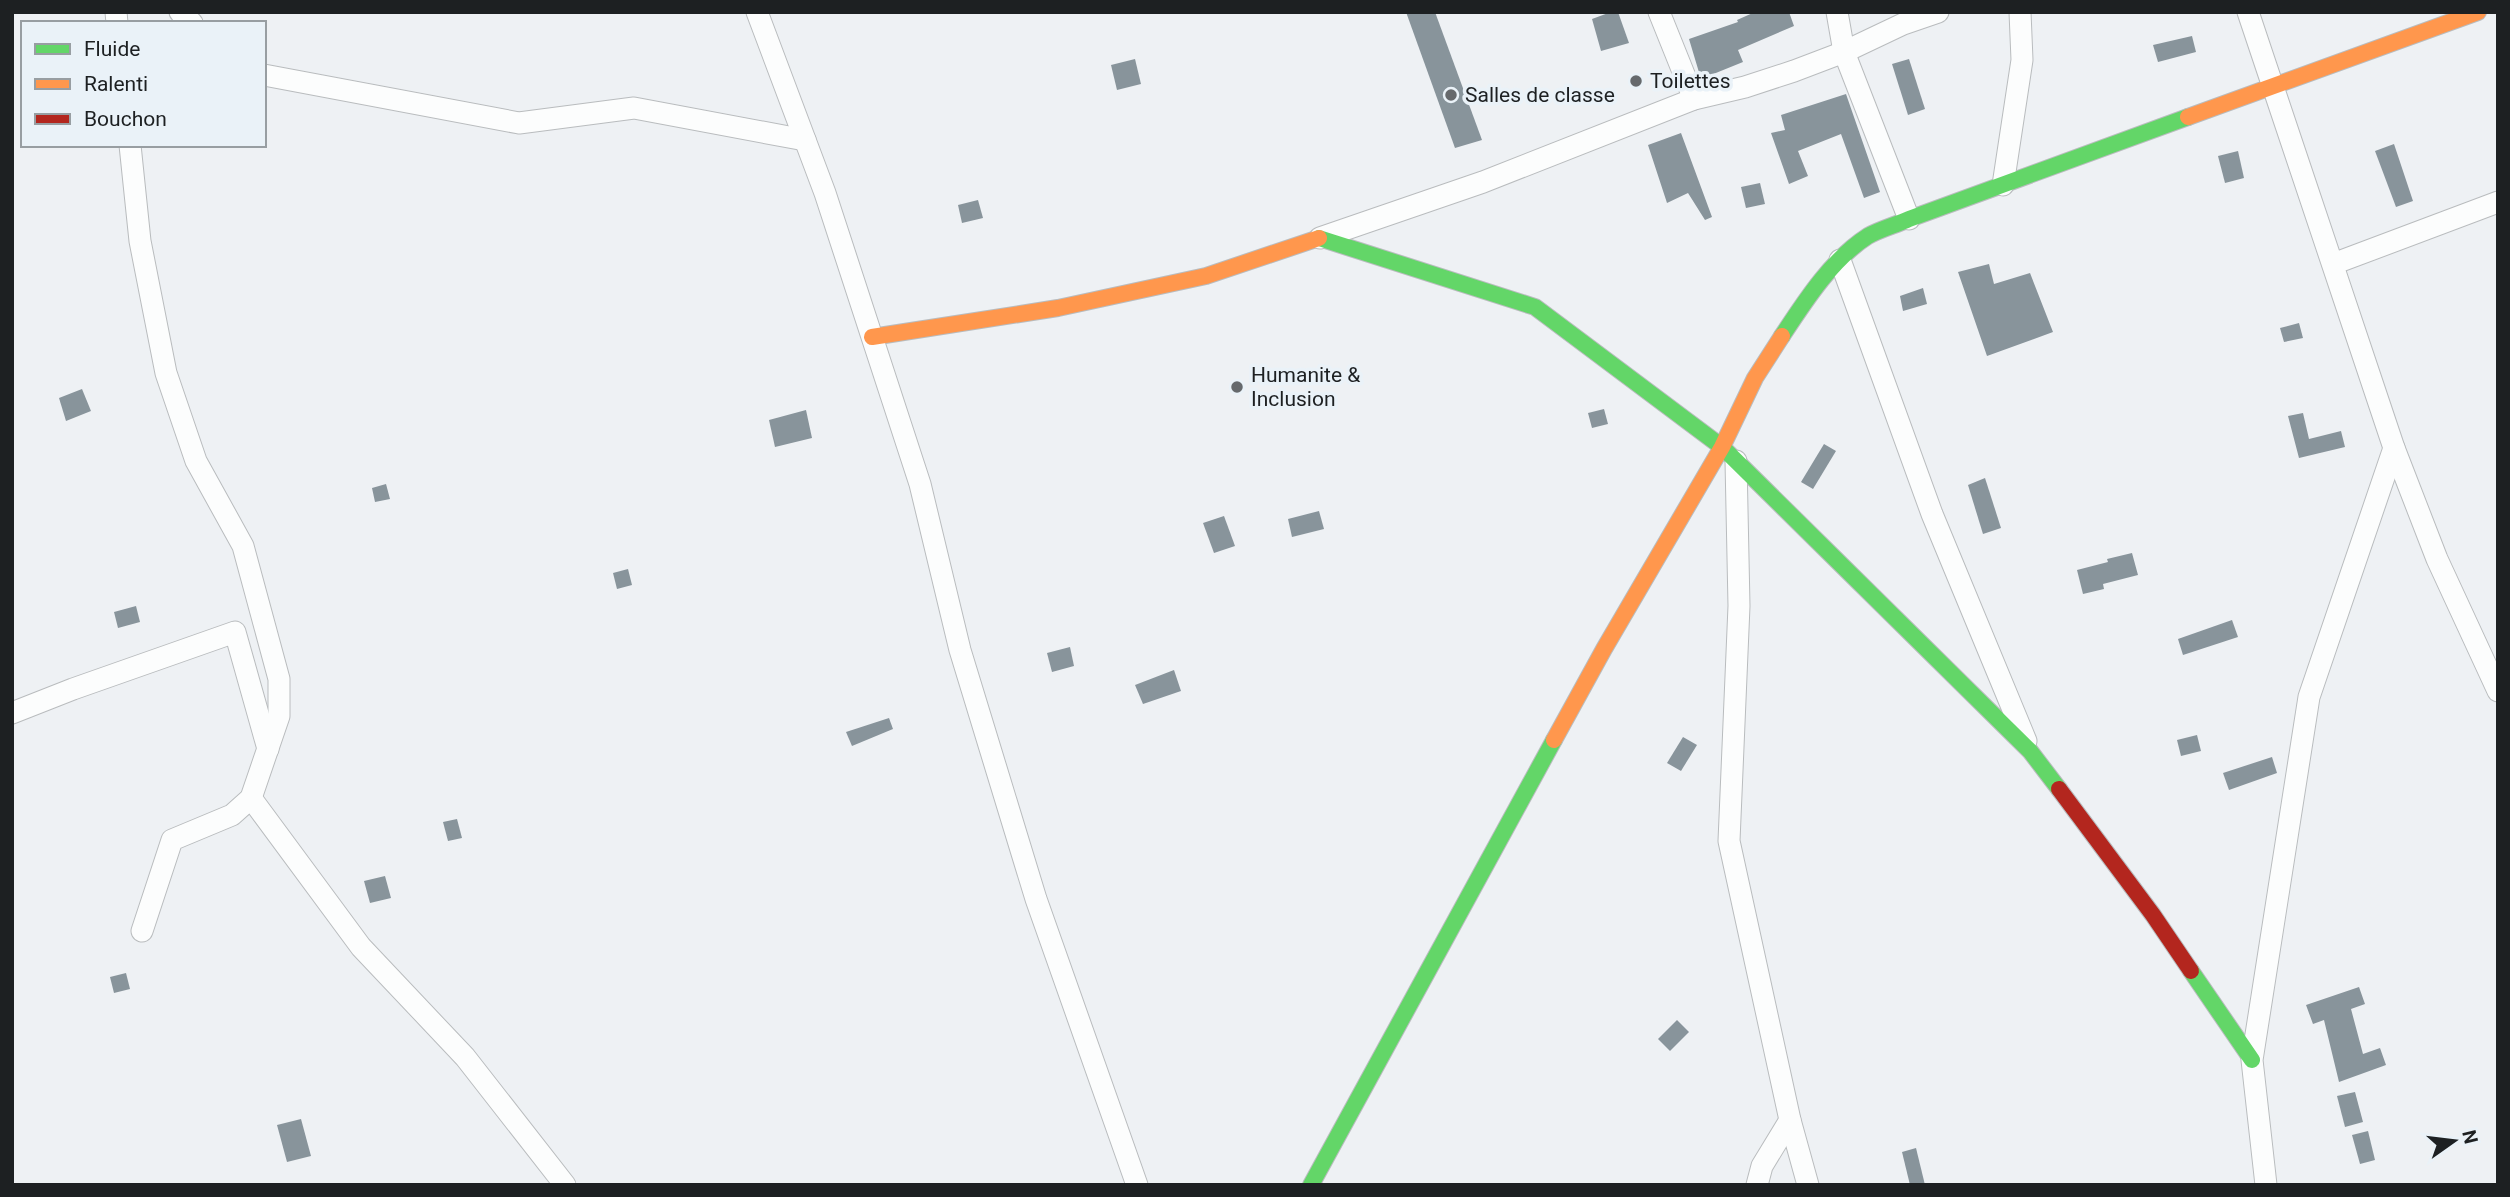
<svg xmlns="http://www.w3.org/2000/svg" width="2510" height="1197" font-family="Roboto,sans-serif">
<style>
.building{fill:#88949b}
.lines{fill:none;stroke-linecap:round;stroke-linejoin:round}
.street-casing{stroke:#b9bcbe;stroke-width:23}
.fast-casing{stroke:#b9bcbe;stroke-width:18}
.slow-casing{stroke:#b9bcbe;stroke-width:18}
.jam-casing{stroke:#b9bcbe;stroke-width:18}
.street{stroke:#fcfdfd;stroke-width:21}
.fast{stroke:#63d668;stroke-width:16}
.slow{stroke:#ff974d;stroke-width:16}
.jam{stroke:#b3261e;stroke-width:16}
.poi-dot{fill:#66696c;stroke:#eaf2f8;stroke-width:2.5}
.labels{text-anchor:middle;stroke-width:7;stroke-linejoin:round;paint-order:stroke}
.poi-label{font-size:21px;fill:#1d2022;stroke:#eaf2f8;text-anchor:start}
</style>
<rect width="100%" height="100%" fill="#eef1f4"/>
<g class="building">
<polygon points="1406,12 1435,12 1482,140 1455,148"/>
<polygon points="1611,12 1618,12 1629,43 1601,51 1592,19"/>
<polygon points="1755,12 1789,12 1794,26 1738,50 1743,62 1701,79 1689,39 1738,22 1737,20"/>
<polygon points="2192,36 2196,52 2158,62 2153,45"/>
<polygon points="1135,59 1141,84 1117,90 1111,65"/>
<polygon points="1909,59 1925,109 1908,115 1892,64"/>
<polygon points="1846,94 1880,192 1864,198 1841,134 1798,151 1808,176 1789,184 1771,133 1785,130 1781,115"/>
<polygon points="1681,133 1712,217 1705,220 1688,193 1667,203 1648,145"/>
<polygon points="2394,144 2413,201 2396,207 2375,151"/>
<polygon points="2238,151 2244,178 2225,183 2218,156"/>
<polygon points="1760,183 1765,204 1746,208 1741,187"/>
<polygon points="978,200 983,218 962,223 958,205"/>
<polygon points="1989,264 1994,284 2030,273 2053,332 1987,356 1958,272"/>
<polygon points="1923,288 1927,304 1903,311 1900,296"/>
<polygon points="2299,323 2303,338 2284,342 2280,328"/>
<polygon points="82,389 91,411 66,421 59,398"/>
<polygon points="1604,409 1608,424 1592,428 1588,413"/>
<polygon points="806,410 812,438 775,447 769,420"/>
<polygon points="2303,413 2309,439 2341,431 2345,447 2299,458 2288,416"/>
<polygon points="1824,444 1836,451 1813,489 1801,482"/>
<polygon points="1985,478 2001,528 1983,534 1968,485"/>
<polygon points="386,484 390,499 375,502 372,488"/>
<polygon points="1319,511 1324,529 1292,537 1288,519"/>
<polygon points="1224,516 1235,546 1214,553 1203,523"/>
<polygon points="2132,553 2138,575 2103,584 2104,589 2083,594 2077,570 2108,562 2107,559"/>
<polygon points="628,569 632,585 617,589 613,573"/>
<polygon points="136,606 140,622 118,628 114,612"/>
<polygon points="2232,620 2238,637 2183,655 2178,639"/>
<polygon points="1070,647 1074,666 1052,672 1047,653"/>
<polygon points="1174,670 1181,691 1143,704 1135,685"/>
<polygon points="889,718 893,729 852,746 846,732"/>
<polygon points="2197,735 2201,751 2181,756 2177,740"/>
<polygon points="1683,737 1697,745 1681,771 1667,763"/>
<polygon points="2272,757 2277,773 2229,790 2223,773"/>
<polygon points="457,819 462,838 448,841 443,822"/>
<polygon points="385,876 391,898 370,903 364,881"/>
<polygon points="126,973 130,989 114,993 110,977"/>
<polygon points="2359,987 2365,1004 2351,1009 2363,1054 2380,1048 2386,1065 2339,1082 2324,1020 2313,1024 2306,1005"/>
<polygon points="1677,1020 1689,1032 1670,1051 1658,1039"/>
<polygon points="2355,1092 2363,1122 2345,1127 2337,1096"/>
<polygon points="301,1119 311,1156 287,1162 277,1125"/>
<polygon points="2368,1131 2375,1160 2360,1164 2352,1135"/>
<polygon points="1916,1148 1925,1185 1910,1185 1902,1152"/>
</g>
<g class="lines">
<defs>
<g id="street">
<polyline points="116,12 117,23"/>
<polyline points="180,12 192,23"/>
<polyline points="757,12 825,193 920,484 960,650 1036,899 1137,1185"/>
<polyline points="1659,12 1694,99"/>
<polyline points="1837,12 1844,52 1909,219"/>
<polyline points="2248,12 2394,448 2309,697 2252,1060 2266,1185"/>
<polyline points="264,75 519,123 634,108 805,140"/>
<polyline points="130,145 140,241 166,373 196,461 243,546 279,679 279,716 251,798 232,815 172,840 142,931"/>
<polyline points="2003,185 2022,60 2020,12"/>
<polyline points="1320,238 1483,182 1694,99 1745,87 1794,71 1844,52 1903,24 1938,12"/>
<polyline points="1840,260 1932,514 2026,741"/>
<polyline points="2333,264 2498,202"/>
<polyline points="2394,448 2437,559 2498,691"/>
<polyline points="1736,461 1739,606 1729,841 1790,1120 1808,1185"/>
<polyline points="12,713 73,689 235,632 268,749"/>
<polyline points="251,798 361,947 465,1057 565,1185"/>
<polyline points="1757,1185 1762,1166 1790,1120"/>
</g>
<g id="fast">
<polyline points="1319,238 1535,307 1722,447 2030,751 2059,789"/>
<path d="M1782,336C1805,301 1832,259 1868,236C1880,229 1896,225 1909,219L2188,117"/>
<polyline points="2191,971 2252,1060"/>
<polyline points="1311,1185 1554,740"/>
</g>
<g id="slow">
<polyline points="2188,117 2478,12"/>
<polyline points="872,337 1058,308 1206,276 1319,238"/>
<polyline points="1554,740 1604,649 1722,447 1755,378 1782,336"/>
</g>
<polyline id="jam" points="2059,789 2153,915 2191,971"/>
</defs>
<use href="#street" class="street-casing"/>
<use href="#fast" class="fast-casing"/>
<use href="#slow" class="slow-casing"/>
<use href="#jam" class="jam-casing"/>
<use href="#street" class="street"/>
<use href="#fast" class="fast"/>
<use href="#slow" class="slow"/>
<use href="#jam" class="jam"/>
</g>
<g class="poi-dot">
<circle cx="1636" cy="81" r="7"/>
<circle cx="1451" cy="95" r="7"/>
<circle cx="1237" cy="387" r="7"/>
</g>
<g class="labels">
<g class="poi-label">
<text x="1650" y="88">Toilettes</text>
<text x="1465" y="102">Salles de classe</text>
<text x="1251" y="382">Humanite &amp;<tspan x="1251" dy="24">Inclusion</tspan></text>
</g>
</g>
<rect width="2510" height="1197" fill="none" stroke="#1d2022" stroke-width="28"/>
<rect x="21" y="21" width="245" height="126" fill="#eaf2f8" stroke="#989ea2" stroke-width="2"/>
<rect x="35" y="44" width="35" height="10" fill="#63d668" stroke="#989ea2" stroke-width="2"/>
<text x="84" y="56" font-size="21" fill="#1d2022">Fluide</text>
<rect x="35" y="79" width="35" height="10" fill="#ff974d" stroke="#989ea2" stroke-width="2"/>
<text x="84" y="91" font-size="21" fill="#1d2022">Ralenti</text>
<rect x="35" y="114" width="35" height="10" fill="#b3261e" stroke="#989ea2" stroke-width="2"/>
<text x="84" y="126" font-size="21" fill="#1d2022">Bouchon</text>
<g transform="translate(2454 1141) rotate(76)" stroke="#eaf2f8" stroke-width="5" paint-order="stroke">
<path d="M0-5L12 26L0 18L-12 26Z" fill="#1d2022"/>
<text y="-10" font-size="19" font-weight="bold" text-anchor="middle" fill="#1d2022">N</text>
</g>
</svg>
